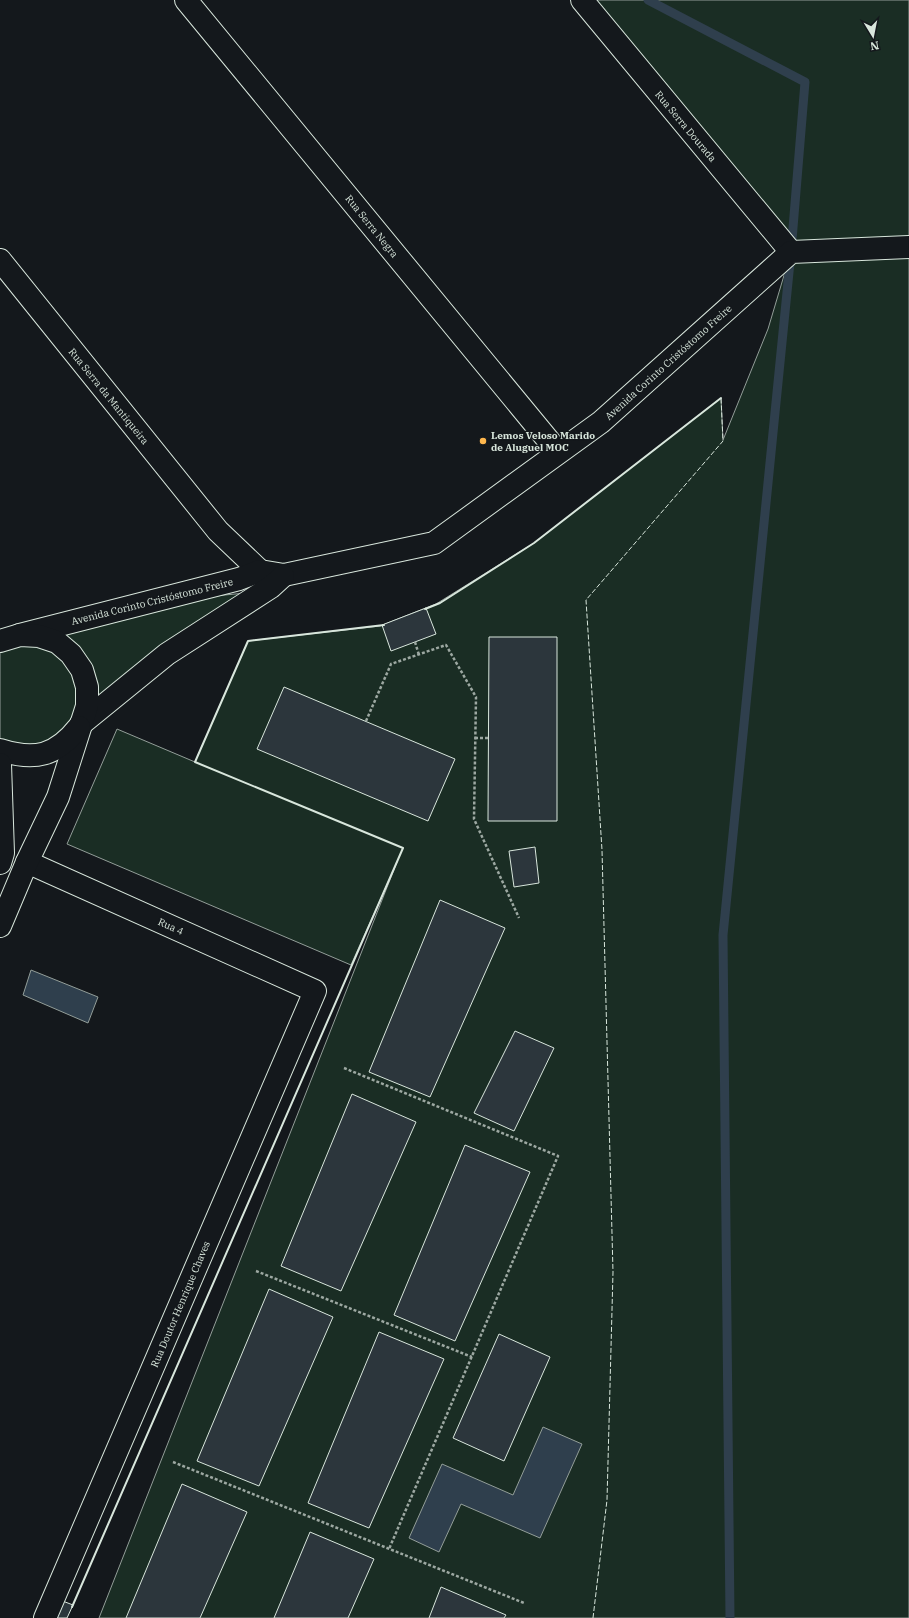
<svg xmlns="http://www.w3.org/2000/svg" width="909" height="1618" font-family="'IBM Plex Serif',serif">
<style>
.green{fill:#1a2d24;stroke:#939e99}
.water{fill:#2f3f4d;stroke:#939e99}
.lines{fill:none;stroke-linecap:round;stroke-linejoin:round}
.stream{stroke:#2f3f4d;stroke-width:9}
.building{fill:#2c363c;stroke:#d8e6dc}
.minor-casing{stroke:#d8e6dc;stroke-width:24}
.tertiary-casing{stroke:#d8e6dc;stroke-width:24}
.path{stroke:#9da8a2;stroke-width:2.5;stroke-dasharray:3 2;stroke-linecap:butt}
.minor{stroke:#14181c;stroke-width:22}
.tertiary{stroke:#14181c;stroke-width:22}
.fence{stroke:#d8e6dc;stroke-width:1;stroke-dasharray:5 2;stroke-linecap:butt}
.wall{stroke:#d8e6dc;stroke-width:2}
.poi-dot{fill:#ffb74d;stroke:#14181c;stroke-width:1.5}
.labels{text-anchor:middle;stroke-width:3;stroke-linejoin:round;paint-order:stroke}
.street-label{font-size:10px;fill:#d8e6dc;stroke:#14181c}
.poi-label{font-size:10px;font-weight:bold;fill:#d8e6dc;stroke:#14181c;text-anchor:start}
</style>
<rect width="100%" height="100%" fill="#14181c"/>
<g class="green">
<polygon points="582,0 909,0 909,1618 99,1618 397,862 351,965 67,844 117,729 195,762 248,641 380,626 436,604 534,543 721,398 723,440 768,329 791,252"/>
<polygon points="246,593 94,703 51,634 203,597"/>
<polygon points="24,641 60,650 81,679 74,726 35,748 0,744 0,647"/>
</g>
<g class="water">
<polygon points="31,970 98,997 88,1023 23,995"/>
<polygon points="543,1427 582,1444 540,1538 461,1504 439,1552 409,1538 442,1464 513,1495"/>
</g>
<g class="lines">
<polyline class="stream" points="648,0 805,82 791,252 723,935 730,1618"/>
</g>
<g class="building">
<polygon points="426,608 436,634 391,651 382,625"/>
<polygon points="489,637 557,637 557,821 488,821"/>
<polygon points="284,687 455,759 428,821 257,749"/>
<polygon points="535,847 539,883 514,887 509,851"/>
<polygon points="440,900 505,928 430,1097 369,1072"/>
<polygon points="515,1031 554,1048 514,1131 474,1113"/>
<polygon points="352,1094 416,1122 341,1291 281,1266"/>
<polygon points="465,1145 530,1172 455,1341 394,1315"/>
<polygon points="269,1289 333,1317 259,1486 197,1461"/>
<polygon points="379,1332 444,1359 369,1528 308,1503"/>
<polygon points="499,1334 550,1357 504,1461 453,1438"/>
<polygon points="182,1484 247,1512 200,1618 126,1618"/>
<polygon points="310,1532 374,1559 348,1618 274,1618"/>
<polygon points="441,1587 506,1615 504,1618 429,1618"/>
<polygon points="60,1600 73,1605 67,1618 53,1618"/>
</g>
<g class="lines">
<defs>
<g id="minor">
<polyline points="186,0 558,452"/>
<polyline points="582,0 791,252"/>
<polyline points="0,260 218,531 260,571 267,582"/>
<polyline points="20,635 239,579 260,571 284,575 434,543 601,422 791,252 909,247"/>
<polyline points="81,724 167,654 271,587 283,576"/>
<polyline points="27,862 315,991 45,1618"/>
</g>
<g id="tertiary">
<polyline points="0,641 20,635 39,636 57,642 71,654 82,670 87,687 87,706 58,797 27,862 0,926"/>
<path d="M0,750C35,761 56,756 79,727"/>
<polyline points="0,764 3,853 0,863"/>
</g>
</defs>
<use href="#minor" class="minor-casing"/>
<use href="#tertiary" class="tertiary-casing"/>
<g class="path">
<polyline points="415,642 419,655"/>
<polyline points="366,721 391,664 446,645 476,697 474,819 519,918"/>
<polyline points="475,738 488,738"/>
<polyline points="344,1068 558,1156 389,1549"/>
<polyline points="256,1271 472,1357"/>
<polyline points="173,1462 524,1603"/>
</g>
<use href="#minor" class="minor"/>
<use href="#tertiary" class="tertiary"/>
<polyline class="fence" points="593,1618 607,1500 613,1272 602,850 586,600 723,441 721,398"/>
<g class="wall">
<polyline points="425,609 440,603 534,543 721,398"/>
<polyline points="72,1607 403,848 195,762 248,641 384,625"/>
</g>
</g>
<circle class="poi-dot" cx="483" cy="441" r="4"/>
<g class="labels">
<g class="street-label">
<text transform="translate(686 126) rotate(50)" y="4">Rua Serra Dourada</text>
<text transform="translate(372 226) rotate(51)" y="4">Rua Serra Negra</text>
<text transform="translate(668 362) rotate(-42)" y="4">Avenida Corinto Cristóstomo Freire</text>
<text transform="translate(109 396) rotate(51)" y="4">Rua Serra da Mantiqueira</text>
<text transform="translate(152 601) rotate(-14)" y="4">Avenida Corinto Cristóstomo Freire</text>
<text transform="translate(171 926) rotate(24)" y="4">Rua 4</text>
<text transform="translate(180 1304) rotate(-67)" y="4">Rua Doutor Henrique Chaves</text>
</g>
<g class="poi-label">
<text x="491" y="439">Lemos Veloso Marido<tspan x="491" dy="12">de Aluguel MOC</tspan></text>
</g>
</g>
<g transform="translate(873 36) rotate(170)" stroke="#14181c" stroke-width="3" paint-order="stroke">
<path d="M0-3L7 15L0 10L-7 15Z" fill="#d8e6dc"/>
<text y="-6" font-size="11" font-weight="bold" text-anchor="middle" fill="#d8e6dc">N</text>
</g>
</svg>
